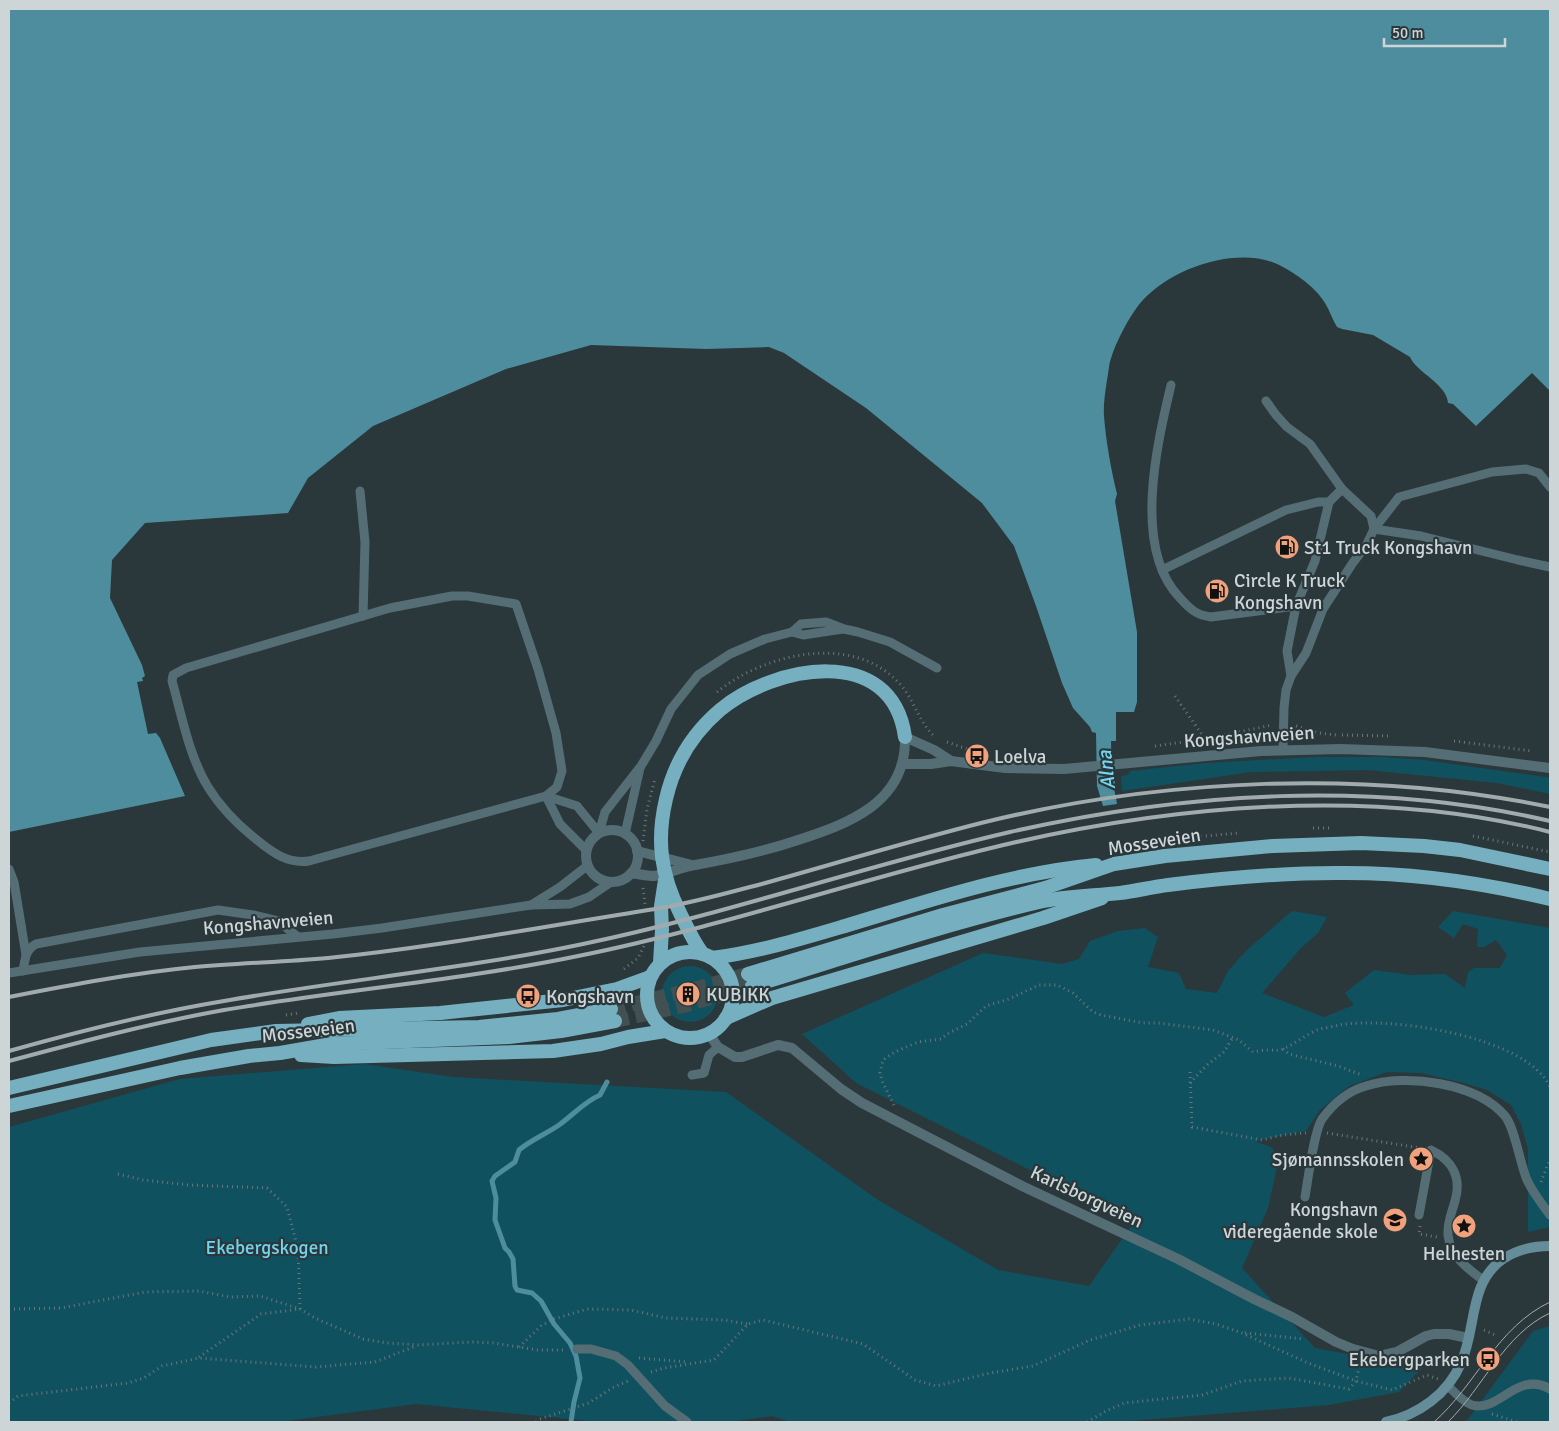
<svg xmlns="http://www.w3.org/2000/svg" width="1559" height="1431" font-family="Signika,sans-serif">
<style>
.green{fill:#105160}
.water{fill:#4e8d9d}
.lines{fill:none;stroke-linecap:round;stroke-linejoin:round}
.stream{stroke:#4e8d9d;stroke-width:5}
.trunk-tunnel{stroke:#435052;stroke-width:14;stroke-dasharray:14 7;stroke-linecap:butt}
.path{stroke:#6b7678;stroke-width:3;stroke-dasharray:1 4;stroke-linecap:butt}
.service{stroke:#556e75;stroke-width:9}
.minor{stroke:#556e75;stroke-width:10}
.secondary{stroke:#658d99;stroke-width:10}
.trunk{stroke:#76b0c0;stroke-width:14}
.tram{stroke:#a1abad;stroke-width:1}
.rail{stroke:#a1abad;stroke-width:4}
.labels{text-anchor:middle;stroke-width:4.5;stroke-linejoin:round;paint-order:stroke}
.poi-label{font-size:19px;fill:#cdd5d7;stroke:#2b383b;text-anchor:start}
.street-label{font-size:19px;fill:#cdd5d7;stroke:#2b383b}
.park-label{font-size:19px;fill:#71d3ed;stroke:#2b383b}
.water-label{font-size:20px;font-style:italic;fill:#74d7f1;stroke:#2b383b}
</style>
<rect width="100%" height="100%" fill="#2b383b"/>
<g class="green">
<polygon points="1314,757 1383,757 1424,760 1546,777 1550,778 1550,794 1497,783 1367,770 1251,772 1122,791 1121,776 1128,775 1130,771 1206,763"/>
<polygon points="1292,911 1327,917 1318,933 1301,948 1262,993 1324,1017 1354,1005 1345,993 1374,970 1411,975 1445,974 1465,988 1468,972 1474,968 1500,968 1507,955 1496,940 1484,947 1477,947 1478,929 1463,924 1454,938 1438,927 1453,911 1550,928 1550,1227 1528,1232 1528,1149 1521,1124 1511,1105 1487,1090 1464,1083 1421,1073 1387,1072 1349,1086 1320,1110 1306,1131 1258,1140 1257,1142 1271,1147 1279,1158 1268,1208 1242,1268 1315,1348 1422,1368 1399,1392 1329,1405 1117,1422 791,1422 772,1416 729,1422 599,1422 416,1404 278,1422 9,1422 9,1127 180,1079 364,1064 453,1077 726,1092 878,1200 998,1270 1089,1286 1134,1222 856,1083 802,1034 983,953 1062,964 1079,959 1090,941 1118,931 1145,928 1158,937 1148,967 1179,973 1186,989 1217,993 1228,971 1247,950"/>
<circle cx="690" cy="994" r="28"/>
<polygon points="1550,1326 1550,1422 1466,1422 1533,1331"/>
</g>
<path class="water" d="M9,9H1550V391L1532,373L1476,426L1453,404L1448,403C1447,384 1416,372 1410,357L1373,335L1342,329L1337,327C1332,319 1330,311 1325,303C1316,287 1289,268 1272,262C1231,248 1172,269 1143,300C1130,314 1112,348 1109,367C1107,382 1103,400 1104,416C1106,442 1111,469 1117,494L1115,501L1137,632V702L1134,712H1116V741H1111L1112,781H1115L1114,788L1117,804L1103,806L1097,786L1096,733L1092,732L1090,727L1073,708L1062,683L1036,606L1014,546L982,503L866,408L784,353L769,347L706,349L591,345L506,369L373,426L308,478L288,513L145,523L112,560L110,598L142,665L145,676L142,678L143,681L137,682L148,734L156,733L160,738L185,796L9,832Z"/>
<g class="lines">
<path class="stream" d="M571,1422L574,1402L580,1378L576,1356L570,1343L554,1324L541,1301L532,1293L517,1290L515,1286L513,1259L509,1252L505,1248L495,1220L496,1198L492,1181L495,1176L515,1162L519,1150C531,1140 546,1134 559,1125C573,1115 584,1102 600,1095L607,1082"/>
<g class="trunk-tunnel">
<polyline points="611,1009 686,991 748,974"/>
<polyline points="615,1021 687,1005 752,986"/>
</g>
<g class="path">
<path d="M717,692C764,654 850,633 897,681C913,696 917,719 933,735"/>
<polyline points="1175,696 1205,739"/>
<polyline points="1296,726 1319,733 1336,735"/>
<polyline points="1342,735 1388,736"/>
<polyline points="1454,741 1532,751"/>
<polyline points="947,742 967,749"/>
<polyline points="1155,746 1205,739 1272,725"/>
<polyline points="1313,828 1329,828"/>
<polyline points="1473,836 1550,852"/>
<polyline points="1171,839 1239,833"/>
<polyline points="643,841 647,809 655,779"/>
<polyline points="1141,843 1155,841"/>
<polyline points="643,888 645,904"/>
<polyline points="624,969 638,958 645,944"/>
<polyline points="286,1015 299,1013"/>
<polyline points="1283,1049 1289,1054 1338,1066 1362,1075"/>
<polyline points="1190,1072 1192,1127 1262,1140 1283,1135 1306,1133"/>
<polyline points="1190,1083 1208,1064 1224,1052 1233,1037"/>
<path d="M894,1105L882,1081L880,1073L883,1060L895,1052L918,1042L941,1039L947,1034L967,1024L986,1006L1009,999L1039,985H1057L1073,993L1093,1012L1101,1015L1143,1023H1158L1213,1030L1239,1040L1253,1052C1258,1051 1264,1050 1268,1050C1274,1050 1278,1051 1283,1049C1295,1044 1305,1035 1317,1030C1323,1028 1332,1027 1339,1025C1389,1016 1527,1036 1550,1087"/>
<polyline points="1327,1133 1420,1148"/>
<polyline points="118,1174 143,1180 189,1185 267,1188 287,1207 298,1249 300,1309 261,1314 199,1357"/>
<polyline points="1541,1182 1550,1159"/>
<polyline points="1420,1226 1419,1234 1437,1237"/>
<polyline points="9,1309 61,1308 145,1292 199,1291 230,1297 260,1296 300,1309 315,1318 363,1339 387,1343 419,1345 471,1342 493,1343 538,1350 566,1350"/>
<polyline points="1484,1330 1495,1335"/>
<polyline points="1245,1333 1304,1339"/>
<polyline points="519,1347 541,1326 554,1319 587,1309 631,1310 666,1318 725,1320 747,1324"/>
<polyline points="639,1358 687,1362"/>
<polyline points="651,1372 664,1368 714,1360 748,1324 763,1320 863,1344 915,1380 936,1386 990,1373 1033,1366 1090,1340 1140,1325 1189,1319 1216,1324 1242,1333 1308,1363 1356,1381 1392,1390 1427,1375 1438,1379"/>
<polyline points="9,1403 18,1396 128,1383 144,1378 162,1366 199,1358 316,1367 375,1362 416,1346"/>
<polyline points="1492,1414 1517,1422"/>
<polyline points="536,1422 540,1419 589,1403 612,1388 628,1381"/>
<polyline points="1087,1422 1106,1411 1124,1403 1202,1395 1242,1381 1288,1378 1349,1389 1356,1381 1360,1363"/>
</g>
<g class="service">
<path d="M1171,385C1157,444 1132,549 1180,598C1190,609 1196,615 1211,617L1296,606"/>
<polyline points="1266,401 1276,415 1287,427 1310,444 1342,489 1371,516 1374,529"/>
<polyline points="360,491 365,542 363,616"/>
<polyline points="1374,529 1399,497 1492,472 1526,469 1539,473 1550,487"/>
<polyline points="1162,570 1286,510 1318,502 1329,502 1342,489"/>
<polyline points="792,632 803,635 843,629"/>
<polyline points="1291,676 1287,651 1296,606 1315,561 1329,502"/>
<polyline points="1283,749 1284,708 1286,690 1291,676 1306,653 1323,609 1352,564 1367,544 1374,529 1421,536 1518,560 1550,567"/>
<path d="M546,796L557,787L562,771L556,733L538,669L516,604L468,596H452L390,608L186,668L173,675L172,681C182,716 189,756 208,787C221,808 238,825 257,840C273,853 288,864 309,861L546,796L577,806L599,833"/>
<polyline points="546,796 560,824 586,850"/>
<polyline points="599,833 605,812 641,766 656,741 671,709 698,675 730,654 765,639 792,632 801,624 826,622 844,629 858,632 890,642 937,668"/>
<polyline points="625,834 640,768"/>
<polyline points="9,869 14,882 26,955"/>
<polyline points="531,905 560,887 587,866"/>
<path d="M23,971C25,960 25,950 36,944L218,910L253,915L278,921L298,937"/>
<polyline points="9,973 140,952 333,934 382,928 531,905 570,904 589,897 611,882"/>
<polyline points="692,1075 704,1073 709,1055 718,1047"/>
<path d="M1305,1197C1308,1180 1314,1131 1322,1119C1333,1104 1348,1091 1366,1086C1406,1073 1477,1083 1505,1116C1515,1128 1520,1164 1527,1180C1533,1193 1542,1204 1550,1215"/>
<path d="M1419,1215L1431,1150C1452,1160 1462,1177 1455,1201C1452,1212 1447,1223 1448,1235C1450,1256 1468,1269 1483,1280"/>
<polyline points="577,1349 591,1349 616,1356 628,1365 665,1406 687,1422"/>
<path d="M1447,1385C1454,1392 1463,1402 1472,1405C1499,1413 1517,1370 1550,1389"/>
</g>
<g class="minor">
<polyline points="902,764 931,764 951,761 1005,768 1064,769 1261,751 1341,749 1425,752 1550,768"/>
<circle cx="612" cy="856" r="26"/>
<polyline points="637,851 692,865"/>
<path d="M631,873C638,874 647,876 654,876C668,874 681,867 695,865C729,859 762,852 795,841C848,824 907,803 905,737L934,750L951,761"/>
<polyline points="709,1034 718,1047 735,1057 742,1057 778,1045 792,1048 841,1089 862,1103 1022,1186 1178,1259 1254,1299 1292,1317 1336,1342 1353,1349 1379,1356 1397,1352 1426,1336 1434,1334 1449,1334 1468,1338"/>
</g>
<path class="secondary" d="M1386,1422C1418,1415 1448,1394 1461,1363C1477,1328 1468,1283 1503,1259C1518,1249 1533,1246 1550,1246"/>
<g class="trunk">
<circle cx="690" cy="995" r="43"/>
<path d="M702,953C693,941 687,927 680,913C661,875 656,841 666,799C674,764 693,733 720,710C773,666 892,642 905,737"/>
<path d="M712,958C758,952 801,939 845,926C928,901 1010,873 1096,865"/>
<polyline points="660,963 662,930 661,906 665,880"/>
<polyline points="748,974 943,915 1045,888 1114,864 1165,856 1273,846 1361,843 1424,846 1460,850 1550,869"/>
<path d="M752,986C847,957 942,925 1039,902C1066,896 1092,896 1120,893C1136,891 1152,887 1168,885C1223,878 1280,873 1336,873C1408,872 1480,882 1550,899"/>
<polyline points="726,1018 772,998 1043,918 1102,898"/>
<polyline points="308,1024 339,1018 440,1013 563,1000 617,989 650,977"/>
<polyline points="301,1055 334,1057 553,1051 601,1044 628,1037 665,1031"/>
<polyline points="9,1088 211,1040 276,1031 479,1027 558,1019 611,1009"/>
<polyline points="9,1106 180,1068 249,1056 280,1053 332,1044 509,1037 561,1031 615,1021"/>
</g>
<g class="tram">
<path d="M1434,1422C1476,1385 1497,1327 1550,1302"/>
<path d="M1448,1422C1483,1388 1504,1334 1550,1313"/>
</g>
<g class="rail">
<path d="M9,997C70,985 133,973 195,967C239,963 284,962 328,958C437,947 546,926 655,909C693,903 731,892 769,882C840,862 910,841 981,823C1163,778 1367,769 1550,807"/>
<path d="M9,1051C80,1031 151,1013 224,1001C343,980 464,969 583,944C727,914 867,865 1010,832C1185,792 1374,780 1550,821"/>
<path d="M9,1061C80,1042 151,1023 224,1010C343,990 464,980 583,955C719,927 852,882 987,849C1165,805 1371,786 1550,832"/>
</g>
</g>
<defs>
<symbol id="fuel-disc" viewBox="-11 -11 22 22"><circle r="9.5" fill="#f1a17c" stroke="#2b383b"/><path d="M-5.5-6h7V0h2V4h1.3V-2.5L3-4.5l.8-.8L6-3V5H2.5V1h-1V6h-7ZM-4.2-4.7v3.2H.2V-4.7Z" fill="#111"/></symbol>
<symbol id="bus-disc" viewBox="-11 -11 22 22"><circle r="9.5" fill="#f1a17c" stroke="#2b383b"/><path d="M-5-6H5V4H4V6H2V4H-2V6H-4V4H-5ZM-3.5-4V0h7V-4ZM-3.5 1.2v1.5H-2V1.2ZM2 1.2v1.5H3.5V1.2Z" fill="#111"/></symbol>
<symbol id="building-disc" viewBox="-11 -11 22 22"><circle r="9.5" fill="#f1a17c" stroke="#2b383b"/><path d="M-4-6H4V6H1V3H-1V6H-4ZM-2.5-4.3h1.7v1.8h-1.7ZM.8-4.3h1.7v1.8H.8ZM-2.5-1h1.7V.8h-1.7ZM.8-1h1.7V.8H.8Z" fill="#111"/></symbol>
<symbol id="sight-disc" viewBox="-11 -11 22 22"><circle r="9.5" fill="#f1a17c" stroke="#2b383b"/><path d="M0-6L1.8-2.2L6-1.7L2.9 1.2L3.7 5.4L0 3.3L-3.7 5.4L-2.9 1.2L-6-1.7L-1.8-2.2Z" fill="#111"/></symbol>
<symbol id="school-disc" viewBox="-11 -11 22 22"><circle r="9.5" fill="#f1a17c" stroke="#2b383b"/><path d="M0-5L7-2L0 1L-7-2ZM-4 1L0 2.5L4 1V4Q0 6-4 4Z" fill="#111"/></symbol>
</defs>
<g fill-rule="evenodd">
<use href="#fuel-disc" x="1273" y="533" width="28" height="28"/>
<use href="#fuel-disc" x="1203" y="577" width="28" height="28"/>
<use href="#bus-disc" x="963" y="742" width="28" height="28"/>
<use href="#building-disc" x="674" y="980" width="28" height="28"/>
<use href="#bus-disc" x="514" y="982" width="28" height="28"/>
<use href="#sight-disc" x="1407" y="1145" width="28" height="28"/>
<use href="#school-disc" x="1381" y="1206" width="28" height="28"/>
<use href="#sight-disc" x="1450" y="1212" width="28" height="28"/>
<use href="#bus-disc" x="1474" y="1345" width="28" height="28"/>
</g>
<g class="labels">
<g class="poi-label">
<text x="1304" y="554">St1 Truck Kongshavn</text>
<text x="1234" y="587">Circle K Truck<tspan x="1234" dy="22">Kongshavn</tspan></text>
<text x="994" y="763">Loelva</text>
<text x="706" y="1001">KUBIKK</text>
<text x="546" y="1003">Kongshavn</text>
<text x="1404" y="1166" text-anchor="end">Sjømannsskolen</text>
<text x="1378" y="1216" text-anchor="end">Kongshavn<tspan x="1378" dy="22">videregående skole</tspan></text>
<text x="1464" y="1260" text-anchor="middle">Helhesten</text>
<text x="1470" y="1366" text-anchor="end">Ekebergparken</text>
</g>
<g class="street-label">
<text transform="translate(1249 736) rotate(-4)" y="7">Kongshavnveien</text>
<text transform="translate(1154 841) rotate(-9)" y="7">Mosseveien</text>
<text transform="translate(268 922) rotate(-5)" y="7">Kongshavnveien</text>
<text transform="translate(308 1030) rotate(-7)" y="7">Mosseveien</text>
<text transform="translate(1087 1196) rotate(25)" y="7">Karlsborgveien</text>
</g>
<g class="park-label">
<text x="267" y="1254">Ekebergskogen</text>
</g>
<g class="water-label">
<text transform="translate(1106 770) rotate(-96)" y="7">Alna</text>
</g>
</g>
<rect width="1559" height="1431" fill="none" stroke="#cdd5d7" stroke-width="20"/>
<path d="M1384 38v8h121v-8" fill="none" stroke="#cdd5d7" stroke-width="2.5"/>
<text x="1392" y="38" font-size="15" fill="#cdd5d7" stroke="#2b383b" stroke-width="4" paint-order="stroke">50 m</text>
</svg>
